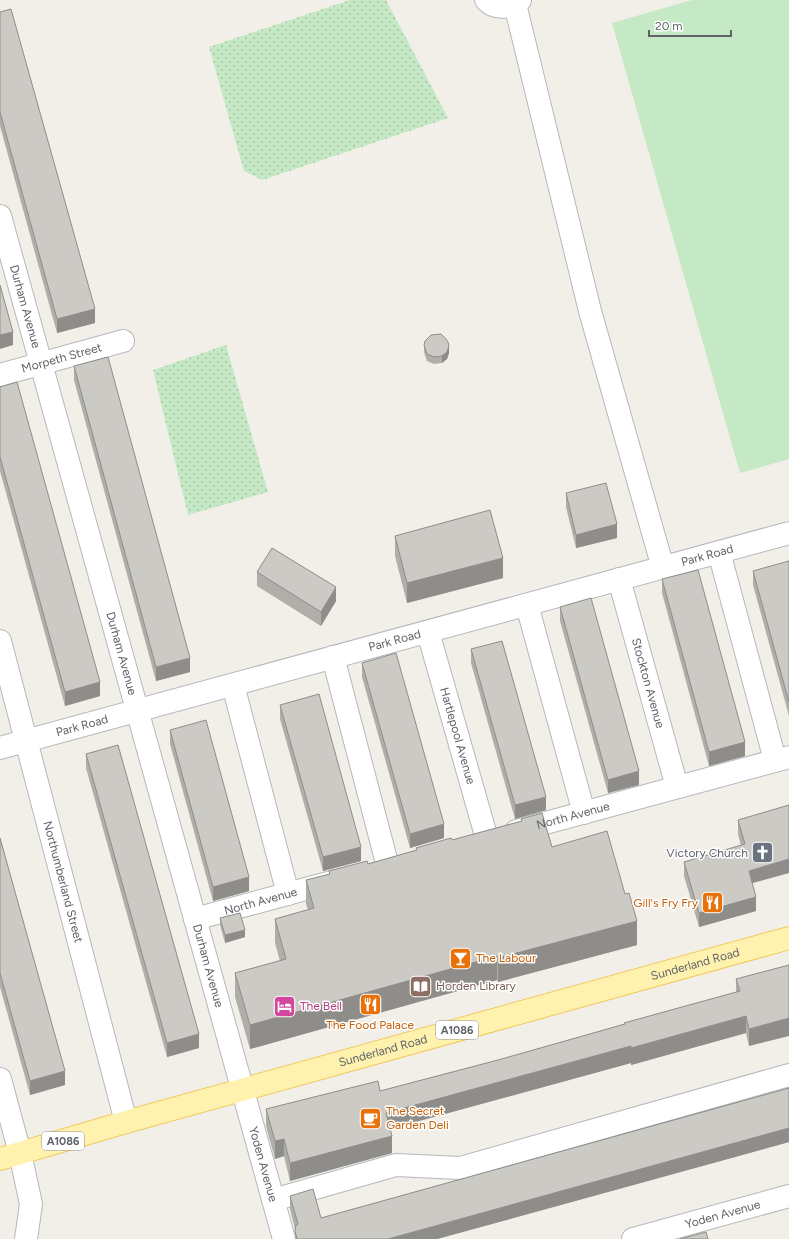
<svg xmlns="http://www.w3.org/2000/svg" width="789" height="1239" font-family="Figtree,sans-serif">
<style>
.park{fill:url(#park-dots)}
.garden{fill:#c5e8c5}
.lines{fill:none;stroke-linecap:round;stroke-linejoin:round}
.minor-casing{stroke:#b5b8bc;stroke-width:24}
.major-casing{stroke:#f2c960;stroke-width:24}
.minor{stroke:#fff;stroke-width:22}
.major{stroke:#fff2af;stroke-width:22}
.wall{fill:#afaea9}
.shaded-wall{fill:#8f8d8a}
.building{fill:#cccac5;stroke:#8f8d8a}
.labels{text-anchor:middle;stroke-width:3;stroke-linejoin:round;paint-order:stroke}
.shield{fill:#fff;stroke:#8f9295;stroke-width:1}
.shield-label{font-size:11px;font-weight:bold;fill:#5f6368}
.street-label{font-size:12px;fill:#5f6368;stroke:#fff}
.worship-label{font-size:12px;fill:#5b616d;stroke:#fff;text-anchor:end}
.food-label{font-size:12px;fill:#c56008;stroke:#fff;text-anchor:start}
.education-label{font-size:12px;fill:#785e54;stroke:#fff;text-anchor:start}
.hotel-label{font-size:12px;fill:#b23c85;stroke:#fff;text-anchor:start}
</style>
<defs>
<pattern id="park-dots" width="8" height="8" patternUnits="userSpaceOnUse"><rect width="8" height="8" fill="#c5e8c5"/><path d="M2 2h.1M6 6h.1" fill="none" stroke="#a3c0a4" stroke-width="1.8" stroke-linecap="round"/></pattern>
</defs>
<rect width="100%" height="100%" fill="#f1efe8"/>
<g class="park">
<polygon points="350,0 386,0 448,118 262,180 244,171 209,47"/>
<polygon points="226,345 268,492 188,515 153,370"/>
</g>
<polygon class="garden" points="692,0 789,0 789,459 740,473 612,23"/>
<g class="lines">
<defs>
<g id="minor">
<path d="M486,0C495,10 511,8 520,0"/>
<polyline points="515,4 590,311 663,568"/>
<path id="s1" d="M0,216L284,1239"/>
<path id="s2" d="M0,375L123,341"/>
<polyline points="719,552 775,760"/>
<path id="s3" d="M619,579L677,787"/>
<polyline points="527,605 584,813"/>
<path id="s4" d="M428,632L487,839"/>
<path id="s5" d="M0,641L126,1122"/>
<polyline points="333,657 388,867"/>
<polyline points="233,685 288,894"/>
<path id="s6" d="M0,748L789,533"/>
<path id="s7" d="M516,831L789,757"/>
<path id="s8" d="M195,919L335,881"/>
<polyline points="0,1079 20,1153 31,1204 26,1239"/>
<polyline points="273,1200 396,1165 460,1168 789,1075"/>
<path id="s9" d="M633,1239L789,1196"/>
</g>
<g id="major">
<path id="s10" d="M0,1159L126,1122L789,938"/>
</g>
</defs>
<use href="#minor" class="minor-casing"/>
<use href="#major" class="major-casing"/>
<use href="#minor" class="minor"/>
<use href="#major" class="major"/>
</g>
<g class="wall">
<polygon points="0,12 95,323 57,333 0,126"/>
<polygon points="424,345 449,353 447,359 442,363 434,364 427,361 424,352"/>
<polygon points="74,366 190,672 156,681 74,380"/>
<polygon points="0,387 100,696 65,706 0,471"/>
<polygon points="566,493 617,538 576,548 566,507"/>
<polygon points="395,536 503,578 407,603 395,556"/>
<polygon points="789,561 789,716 753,585 753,571"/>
<polygon points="257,572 336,601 321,626 257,586"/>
<polygon points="662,579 745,756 709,766 662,593"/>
<polygon points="560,607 639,785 608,793 560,621"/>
<polygon points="471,649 546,810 515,819 471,663"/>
<polygon points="362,663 444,838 410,848 362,677"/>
<polygon points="280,705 361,861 323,871 280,719"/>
<polygon points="170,730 249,891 213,901 170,744"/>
<polygon points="86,754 199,1048 167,1057 86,768"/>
<polygon points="789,805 752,883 756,911 699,927 684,876 684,862 741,846 738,834 738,820"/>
<polygon points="521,819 552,847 637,945 498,982 497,980 250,1049 235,997 235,973 280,961 275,943 275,919 308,910 306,904 306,880 329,874 329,871 368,864 416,850 416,848 452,840 521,821"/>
<polygon points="0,838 65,1085 30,1095 0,987"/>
<polygon points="220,918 245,937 225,943 220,925"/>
<polygon points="789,965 749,1046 746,1033 631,1065 631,1063 390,1129 392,1153 290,1181 284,1156 275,1159 266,1126 266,1109 380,1091 498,1060 624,1024 624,1023 736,992 736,979"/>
<polygon points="789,1088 789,1142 437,1239 295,1239 295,1229 290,1209 290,1196 321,1218"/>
</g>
<g class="shaded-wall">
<polygon points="95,309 95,323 57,333 57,319"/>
<polygon points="13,332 13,345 0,349 0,335"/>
<polygon points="449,346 449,353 447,359 442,363 442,356"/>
<polygon points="617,524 617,538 576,548 576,535"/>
<polygon points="503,558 503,578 407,603 407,583"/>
<polygon points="336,587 336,601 321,626 321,612"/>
<polygon points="190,658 190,672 156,681 156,667"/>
<polygon points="100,682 100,696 65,706 65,692"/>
<polygon points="745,742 745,756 709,766 709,752"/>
<polygon points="639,771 639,785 608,793 608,780"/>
<polygon points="546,797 546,810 515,819 515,805"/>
<polygon points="444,824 444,838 410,848 410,834"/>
<polygon points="361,847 361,861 323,871 323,857"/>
<polygon points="789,859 789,873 749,884 749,871"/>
<polygon points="249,877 249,891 213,901 213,887"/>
<polygon points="756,897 756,911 699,927 699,913"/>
<polygon points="637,921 637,945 498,982 498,958"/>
<polygon points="245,930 245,937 225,943 225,935"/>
<polygon points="497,956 497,980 250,1049 250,1025"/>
<polygon points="746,1016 746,1033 631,1065 631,1048"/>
<polygon points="789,1018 789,1036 749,1046 749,1029"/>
<polygon points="199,1034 199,1048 167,1057 167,1043"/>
<polygon points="631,1046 631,1063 386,1130 386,1113"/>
<polygon points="65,1071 65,1085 30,1095 30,1081"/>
<polygon points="789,1128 789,1142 437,1239 388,1239"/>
<polygon points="392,1136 392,1153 290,1181 290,1163"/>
<polygon points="284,1139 284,1156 275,1159 275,1141"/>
</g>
<g class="building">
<polygon points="11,9 95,309 57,319 0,112 0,12"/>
<polygon points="0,285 13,332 0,335"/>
<polygon points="441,334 446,339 448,342 449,346 447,352 442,356 434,357 427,354 424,345 425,341 431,335"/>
<polygon points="108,357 190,658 156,667 74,366"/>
<polygon points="17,382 100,682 65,692 0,457 0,387"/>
<polygon points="606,483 617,524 576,535 566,493"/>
<polygon points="490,510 503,558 407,583 395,536"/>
<polygon points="272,548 336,587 321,612 257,572"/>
<polygon points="789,561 789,702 753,571"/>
<polygon points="698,570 745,742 709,752 662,579"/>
<polygon points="591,598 639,771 608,780 560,607"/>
<polygon points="502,641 546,797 515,805 471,649"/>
<polygon points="396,653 444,824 410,834 362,663"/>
<polygon points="319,694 361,847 323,857 280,705"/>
<polygon points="206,720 249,877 213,887 170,730"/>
<polygon points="118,745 199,1034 167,1043 86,754"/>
<polygon points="789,805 789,859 749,871 756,897 699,913 684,862 745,844 738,820"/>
<polygon points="542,813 552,847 607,831 625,894 629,893 637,921 498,958 497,956 250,1025 235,973 286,959 275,919 314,908 306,880 330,874 329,871 367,861 368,864 417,850 416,848 451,838 452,840 522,821 521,819"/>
<polygon points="0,838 65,1071 30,1081 0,973"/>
<polygon points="240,913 245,930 225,935 220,918"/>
<polygon points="789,965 789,1018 749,1029 746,1016 631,1048 631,1046 386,1113 392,1136 290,1163 284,1139 275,1141 266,1109 378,1081 380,1091 498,1060 625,1024 624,1023 740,991 736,979"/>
<polygon points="789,1088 789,1128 388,1239 297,1239 295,1231 296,1225 298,1224 290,1196 313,1189 321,1218"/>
<polygon points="706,1232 708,1239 680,1239"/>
</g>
<defs>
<symbol id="church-square" viewBox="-11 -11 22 22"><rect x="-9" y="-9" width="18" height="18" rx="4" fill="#6b7280" stroke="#fff"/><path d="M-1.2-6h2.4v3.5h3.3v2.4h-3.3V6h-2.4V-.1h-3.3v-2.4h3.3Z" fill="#fff"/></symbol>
<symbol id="restaurant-square" viewBox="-11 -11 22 22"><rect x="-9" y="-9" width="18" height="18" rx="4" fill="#e8710a" stroke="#fff"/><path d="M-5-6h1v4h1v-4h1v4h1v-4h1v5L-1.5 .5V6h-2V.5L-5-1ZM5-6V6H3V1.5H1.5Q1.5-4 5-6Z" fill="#fff"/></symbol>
<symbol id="bar-square" viewBox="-11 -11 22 22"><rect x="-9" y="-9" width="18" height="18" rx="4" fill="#e8710a" stroke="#fff"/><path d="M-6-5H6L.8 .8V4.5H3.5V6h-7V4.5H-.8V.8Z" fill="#fff"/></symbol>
<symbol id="library-square" viewBox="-11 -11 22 22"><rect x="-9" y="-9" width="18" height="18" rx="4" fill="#8d6e63" stroke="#fff"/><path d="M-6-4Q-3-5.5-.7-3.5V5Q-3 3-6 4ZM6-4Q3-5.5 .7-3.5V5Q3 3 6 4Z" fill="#fff"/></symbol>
<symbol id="hotel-square" viewBox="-11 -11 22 22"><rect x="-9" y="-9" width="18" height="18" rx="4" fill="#d1479c" stroke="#fff"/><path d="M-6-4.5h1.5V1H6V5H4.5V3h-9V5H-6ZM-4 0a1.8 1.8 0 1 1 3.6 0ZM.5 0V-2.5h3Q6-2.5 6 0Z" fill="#fff"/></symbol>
<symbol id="cafe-square" viewBox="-11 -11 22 22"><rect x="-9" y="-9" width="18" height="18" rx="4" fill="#e8710a" stroke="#fff"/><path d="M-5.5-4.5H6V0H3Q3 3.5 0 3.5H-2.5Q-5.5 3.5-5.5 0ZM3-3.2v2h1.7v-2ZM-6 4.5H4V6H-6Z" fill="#fff"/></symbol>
</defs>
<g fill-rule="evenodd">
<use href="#church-square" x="750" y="840" width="25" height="25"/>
<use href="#restaurant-square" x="700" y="890" width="25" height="25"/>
<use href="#bar-square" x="448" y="946" width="25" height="25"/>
<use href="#library-square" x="408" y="974" width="25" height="25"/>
<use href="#restaurant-square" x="358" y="992" width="25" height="25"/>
<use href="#hotel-square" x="272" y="994" width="25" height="25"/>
<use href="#cafe-square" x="358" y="1106" width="25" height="25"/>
</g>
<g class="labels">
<g class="shield">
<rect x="436" y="1021" width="42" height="18" rx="3"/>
<rect x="42" y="1132" width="42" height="18" rx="3"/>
</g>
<g class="shield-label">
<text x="457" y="1034">A1086</text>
<text x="63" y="1145">A1086</text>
</g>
<g class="street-label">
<text dy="4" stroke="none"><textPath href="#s1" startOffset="94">Durham Avenue</textPath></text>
<text dy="4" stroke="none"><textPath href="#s2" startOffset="64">Morpeth Street</textPath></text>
<text dy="4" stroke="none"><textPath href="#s6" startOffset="733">Park Road</textPath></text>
<text dy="4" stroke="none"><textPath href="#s6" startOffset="409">Park Road</textPath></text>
<text dy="4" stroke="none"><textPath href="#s1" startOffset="454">Durham Avenue</textPath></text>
<text dy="4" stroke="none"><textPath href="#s3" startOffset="108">Stockton Avenue</textPath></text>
<text dy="4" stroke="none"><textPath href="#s6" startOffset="85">Park Road</textPath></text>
<text dy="4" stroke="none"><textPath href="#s4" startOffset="108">Hartlepool Avenue</textPath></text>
<text dy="4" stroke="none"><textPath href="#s7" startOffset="59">North Avenue</textPath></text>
<text dy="4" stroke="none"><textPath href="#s5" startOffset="249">Northumberland Street</textPath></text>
<text dy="4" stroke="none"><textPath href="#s8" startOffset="68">North Avenue</textPath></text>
<text dy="4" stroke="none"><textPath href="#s10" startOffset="722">Sunderland Road</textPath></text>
<text dy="4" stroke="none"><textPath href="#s1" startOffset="778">Durham Avenue</textPath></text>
<text dy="4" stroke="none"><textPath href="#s10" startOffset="398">Sunderland Road</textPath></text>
<text dy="4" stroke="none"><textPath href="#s1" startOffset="984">Yoden Avenue</textPath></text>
<text dy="4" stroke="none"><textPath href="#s9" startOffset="93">Yoden Avenue</textPath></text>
</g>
<g class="worship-label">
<text x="748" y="857">Victory Church</text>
</g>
<g class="food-label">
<text x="698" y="907" text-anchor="end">Gill's Fry Fry</text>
<text x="476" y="962">The Labour</text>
<text x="370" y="1029" text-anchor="middle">The Food Palace</text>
<text x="386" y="1115">The Secret<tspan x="386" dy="14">Garden Deli</tspan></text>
</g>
<g class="education-label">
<text x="436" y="990">Horden Library</text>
</g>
<g class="hotel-label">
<text x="300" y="1010">The Bell</text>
</g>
</g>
<path d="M649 30v6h82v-6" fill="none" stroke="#5f6368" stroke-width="2"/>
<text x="655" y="30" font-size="12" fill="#5f6368" stroke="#ffffff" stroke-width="3" paint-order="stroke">20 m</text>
</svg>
